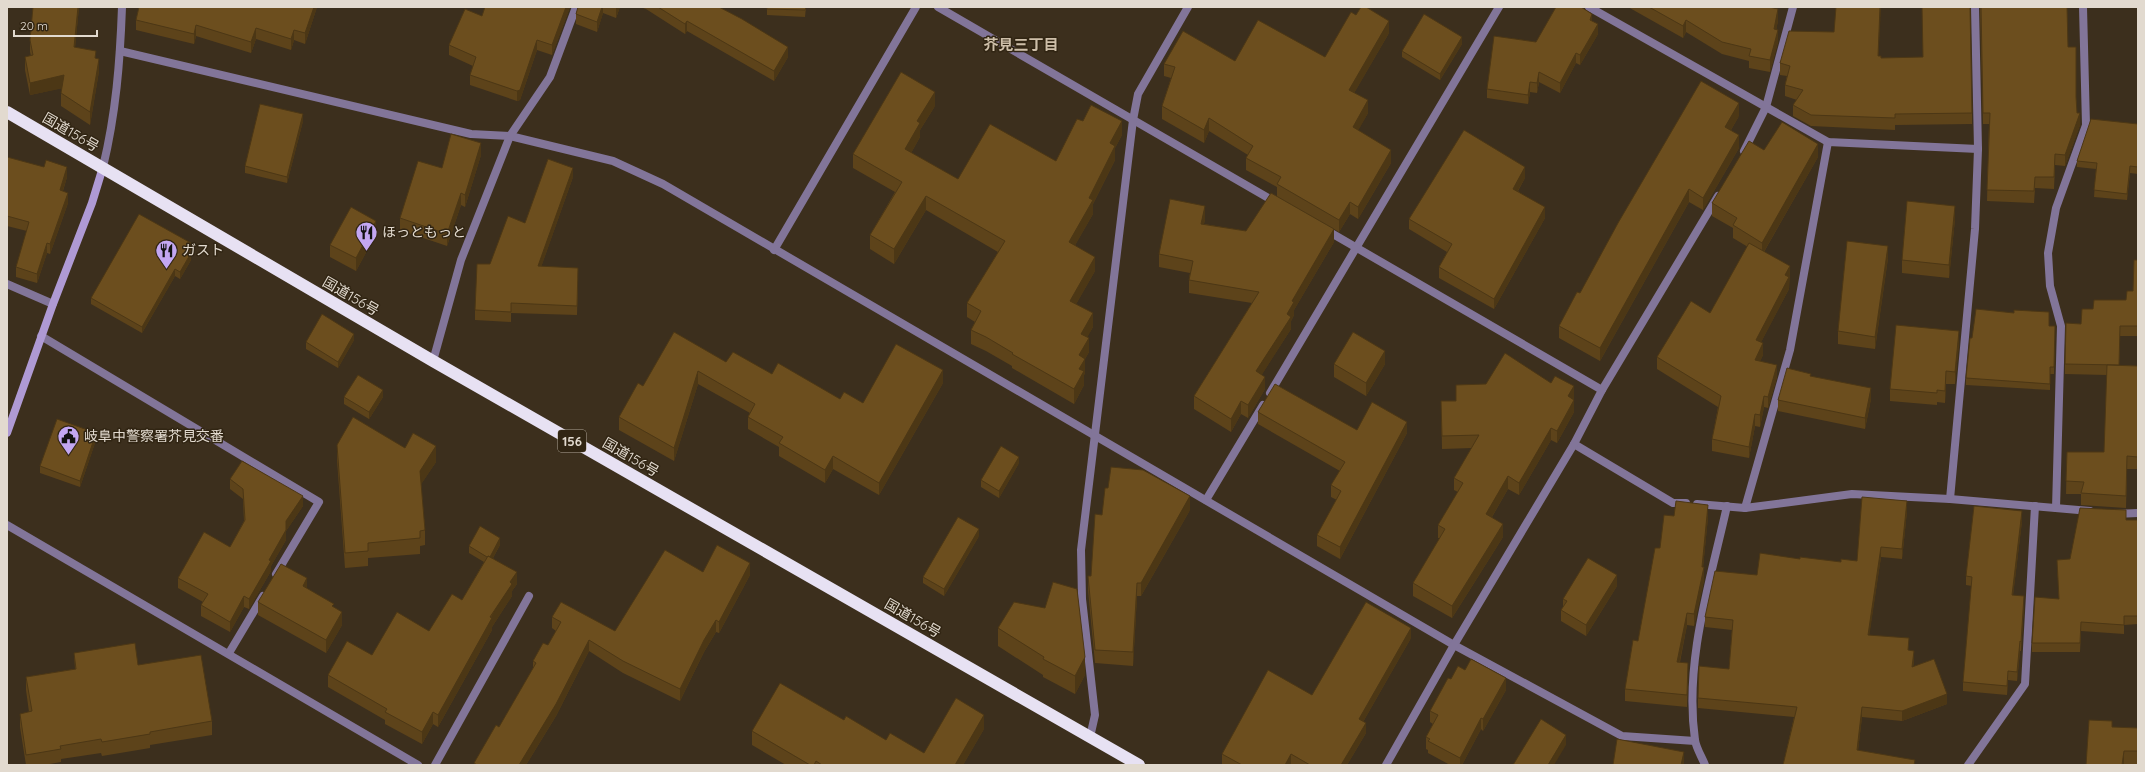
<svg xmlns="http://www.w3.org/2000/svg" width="2145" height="772" font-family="Quicksand,'Noto Sans JP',sans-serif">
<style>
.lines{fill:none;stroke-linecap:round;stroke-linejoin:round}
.lane{stroke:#827599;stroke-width:8}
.street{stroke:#827599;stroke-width:8}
.secondary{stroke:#af9ad4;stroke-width:8}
.highway{stroke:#e7e1f3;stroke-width:12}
.wall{fill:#5d431a}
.shaded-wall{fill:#4c3715}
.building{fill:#6c4e1e;stroke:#4c3715}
.labels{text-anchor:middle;stroke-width:3;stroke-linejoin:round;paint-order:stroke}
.shield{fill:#312513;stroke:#ada497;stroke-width:1}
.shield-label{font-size:13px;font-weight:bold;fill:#e2dacf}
.street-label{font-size:14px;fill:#e2dacf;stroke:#312513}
.poi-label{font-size:14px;fill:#e2dacf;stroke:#312513;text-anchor:start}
.neighbourhood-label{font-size:15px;font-weight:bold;fill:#cebfa9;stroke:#312513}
</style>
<rect width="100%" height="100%" fill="#3c2f1d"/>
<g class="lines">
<g class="lane">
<polyline points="1745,508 1790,350 1828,142"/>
<polyline points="2056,508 2061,326 2050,286 2048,253 2056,208 2086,125 2083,7"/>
</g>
<g class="street">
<polyline points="938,7 1277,203"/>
<polyline points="1589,7 1828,142 1978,149"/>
<polyline points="120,51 471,134 510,136 613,161 663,184 1454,645 1622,736 1695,741"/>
<polyline points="1744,151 1766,107 1793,7"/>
<path d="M103,167C116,113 120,62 122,7"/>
<polyline points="1326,230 1602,390"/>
<polyline points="774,250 916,7"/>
<polyline points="7,284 53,304"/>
<polyline points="41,336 319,502 276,574"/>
<polyline points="433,361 461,260 510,136 550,77 576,7"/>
<polyline points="1270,393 1499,7"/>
<polyline points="1574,444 1673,503 1686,503"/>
<polyline points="1950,499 1975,229 1978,149 1975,7"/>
<polyline points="1206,500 1263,405"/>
<polyline points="1697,504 1745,508 1852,494 1950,499 2090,511"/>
<polyline points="2115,514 2138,513"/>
<polyline points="7,525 418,765"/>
<polyline points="229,653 263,596"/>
<polyline points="1090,737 1095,715 1082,599 1081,550 1133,120 1138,94 1188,7"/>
<polyline points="435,765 529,596"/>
<polyline points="1386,765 1454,645 1574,444 1602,390 1718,196"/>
<path d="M1705,765C1702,757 1696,748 1695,740C1684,662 1710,582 1727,506"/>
<polyline points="1968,765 2025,684 2035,506"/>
</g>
<polyline class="secondary" points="7,433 53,304 92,203 103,167"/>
<polyline class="highway" points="7,112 433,361 1139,765"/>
</g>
<g class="wall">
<polygon points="33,7 79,7 75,47 96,58 99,71 90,125 61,106 61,93 62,88 30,95 25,70 25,57 31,56 30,52 30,40"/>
<polygon points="139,7 317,7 305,44 294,40 291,50 256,39 251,53 196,36 194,44 136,30 136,20"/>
<polygon points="485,7 570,7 552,55 537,50 520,100 517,101 470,85 470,75 473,66 449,55 449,45 482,16"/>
<polygon points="578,7 620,7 616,18 603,13 597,32 576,24 576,14"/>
<polygon points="640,7 719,7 788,57 774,81 687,31 685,34 646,9"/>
<polygon points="767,7 806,7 805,17 767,15"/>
<polygon points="1628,7 1769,7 1778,21 1776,30 1778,42 1770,72 1749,68 1749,61 1722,54 1686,32 1683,38"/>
<polygon points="1980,7 2068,47 2076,99 2077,113 2080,125 2065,166 2055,165 2054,189 2035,188 2034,203 1987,201 1989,124 1983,124"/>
<polygon points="1592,21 1598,34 1580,65 1576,63 1560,93 1539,82 1537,93 1530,92 1528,104 1487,98 1487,89 1536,42"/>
<polygon points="1389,33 1354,93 1368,113 1358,130 1391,163 1358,219 1350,214 1339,232 1334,229 1334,242 1294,310 1294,315 1291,321 1291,329 1262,374 1265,389 1248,418 1241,414 1231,432 1194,409 1194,396 1252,303 1189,293 1189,280 1190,273 1159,267 1159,254 1205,219 1204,224 1246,231 1277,196 1277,187 1246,170 1246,158 1248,155 1209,131 1204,143 1162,119 1162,106 1171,78 1164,76 1164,64 1235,61 1325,57"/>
<polygon points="1462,44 1440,80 1402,57 1402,51"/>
<polygon points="1878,56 1972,113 1972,124 1895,125 1895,130 1811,126 1793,116 1793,105 1797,100 1785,96 1785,85 1787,76 1780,75 1780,63"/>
<polygon points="935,106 920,130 920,137 911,153 958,179 1056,161 1083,121 1122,135 1115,148 1115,160 1093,204 1093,214 1075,245 1095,271 1076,304 1093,327 1087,337 1089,352 1085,359 1085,373 1084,375 1084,385 1074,404 1012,368 1012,366 986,351 971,344 971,330 975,322 967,317 967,303 998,252 926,210 894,264 870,249 870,235 895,192 853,168 853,154"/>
<polygon points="1739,116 1731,130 1739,148 1703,210 1689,202 1600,361 1559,338 1559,326 1580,293"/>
<polygon points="303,121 287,183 245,173 245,166"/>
<polygon points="2138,124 2138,174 2130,173 2127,200 2094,197 2096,169 2077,167 2077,161"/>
<polygon points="1764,150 1818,157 1764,252 1790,266 1789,289 1761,342 1763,355 1760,361 1777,377 1768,408 1764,407 1760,427 1755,426 1749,458 1712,451 1712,439 1718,407 1657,369 1657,357 1710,313 1748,247 1733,238 1733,228 1712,216 1712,203"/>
<polygon points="481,155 465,207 461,205 447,246 400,230 400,218 442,168"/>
<polygon points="7,157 67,177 63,191 68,203 50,254 47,253 37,283 16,277 16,267 27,231 7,226"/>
<polygon points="573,177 541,267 578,278 577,315 511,313 511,322 475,320 475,310 490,264 525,223"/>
<polygon points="1525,178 1518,191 1545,218 1494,309 1439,278 1439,267 1447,252 1409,229 1409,219"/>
<polygon points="1955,219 1949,278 1902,273 1902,260"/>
<polygon points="376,234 356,271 330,257 330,245"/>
<polygon points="191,250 189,252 191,260 180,279 175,276 142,333 91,304 91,298"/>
<polygon points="1888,258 1875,349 1838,344 1838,331"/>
<polygon points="2138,260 2138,336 2120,336 2119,365 2138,366 2138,469 2127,469 2126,508 2081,505 2081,494 2066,494 2067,452 2104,452 2107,375 2065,374 2065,364 2081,324 2093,309 2126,300 2133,291"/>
<polygon points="2049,326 2055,326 2054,374 2050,374 2050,390 1966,385 1966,378 1972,338"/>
<polygon points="354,340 338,368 306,349 306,342"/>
<polygon points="1959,343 1955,384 1946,384 1945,403 1937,402 1937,405 1890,401 1890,389"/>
<polygon points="726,362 772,374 840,399 863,403 943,383 879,495 833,469 825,483 779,456 779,447 748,429 748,417 750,413 698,384 674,461 619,430 619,417 643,386"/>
<polygon points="1334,364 1385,364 1366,396 1334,377"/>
<polygon points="1811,376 1871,399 1865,429 1778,411 1778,400"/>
<polygon points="344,397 383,397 369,419 344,404"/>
<polygon points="1573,399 1574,412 1557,443 1551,440 1519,495 1508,489 1492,517 1503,537 1452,618 1413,596 1413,583 1440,538 1438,538 1438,525 1458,492 1454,490 1454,478 1472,448 1442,449 1441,401 1574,399"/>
<polygon points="1258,412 1357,430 1407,433 1340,559 1317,546 1317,535 1337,500 1331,497 1331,485 1340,471 1258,424"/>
<polygon points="96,440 80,487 40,473 40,466"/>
<polygon points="337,445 405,448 436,462 421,484 425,530 425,545 420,546 420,554 368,558 368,566 345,568 337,460"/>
<polygon points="1019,463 999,498 981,487 981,480"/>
<polygon points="230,479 303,506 286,531 286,540 271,566 271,571 249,609 244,607 230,632 201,616 201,605 203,602 178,588 178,578 230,547 244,521 243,499 230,489"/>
<polygon points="1190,510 1141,596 1137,596 1133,666 1095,663 1088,590 1088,576 1091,576"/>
<polygon points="1907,511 1902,559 1881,557 1869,635 1909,650 1914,661 1913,667 1947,704 1902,721 1862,717 1858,750 1915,765 1783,765 1794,717 1698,708 1698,698 1729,669 1732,630 1705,627 1705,617 1757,575 1800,559 1841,562 1857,561"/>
<polygon points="1674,516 1708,517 1703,567 1704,580 1694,626 1687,625 1680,662 1688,675 1687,707 1625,701 1625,689 1638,641 1660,548"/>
<polygon points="2126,520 2138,520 2138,624 2124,625 2124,634 2081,631 2080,652 2032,652 2032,643 2059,599 2057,560 2070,559"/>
<polygon points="2022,521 2013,595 2024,605 2021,651 2020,651 2017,681 2008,680 2007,695 1963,691 1963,682 1972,586 1966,585 1966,576"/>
<polygon points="979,536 944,596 923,583 923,577"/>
<polygon points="500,545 493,558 517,584 512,591 512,596 492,627 492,630 438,727 433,724 422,744 385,724 385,720 328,687 328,675 372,655 429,631 462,600 484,562 469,553 469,546"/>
<polygon points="703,572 750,575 719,633 716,632 704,652 680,701 623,673 589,651 556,716 526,765 474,765 474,763 499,727 533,669 533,661 548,645 556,631 552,628 552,617 615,631"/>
<polygon points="1617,586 1586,636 1561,621 1561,610 1563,608 1563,599"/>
<polygon points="258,602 334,608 342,625 326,653 258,615"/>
<polygon points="998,628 1085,675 1075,694 1043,677 1043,675 998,646"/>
<polygon points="1411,638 1363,722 1366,733 1347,765 1292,765 1291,764 1290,765 1223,765 1222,764 1222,754 1312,695"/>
<polygon points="74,653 138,665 212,721 212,735 150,745 150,748 102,756 101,753 61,759 61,762 44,765 26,765 20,727 20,714 29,712 26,690 26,677 75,669"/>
<polygon points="1465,670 1506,690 1483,731 1481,729 1462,765 1450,765 1428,753 1428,750 1426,749 1426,737 1433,724 1430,722 1430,711 1451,679"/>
<polygon points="844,720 886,740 924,753 984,729 963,765 786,765 752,745 752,731"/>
<polygon points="2112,727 2138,728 2138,765 2086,765"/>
</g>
<g class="shaded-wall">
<polygon points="78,7 79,7 74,59 74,47"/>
<polygon points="314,7 317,7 305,44 305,33"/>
<polygon points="566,7 570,7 552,55 552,45"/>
<polygon points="602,7 603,7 603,13 597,32 597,22"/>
<polygon points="616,7 620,7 616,18"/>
<polygon points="1880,7 1881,7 1878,67 1878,56"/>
<polygon points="1778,9 1778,21 1774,41 1774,29"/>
<polygon points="1592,14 1592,23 1590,20"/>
<polygon points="1686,20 1686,32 1683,38 1683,26"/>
<polygon points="687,21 687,31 685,34 685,24"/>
<polygon points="1389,21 1389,33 1349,102 1349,90"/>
<polygon points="1598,24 1598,34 1580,65 1580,55"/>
<polygon points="196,25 196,36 194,44 194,34"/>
<polygon points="256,28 256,39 251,53 251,42"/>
<polygon points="294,30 294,40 291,50 291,39"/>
<polygon points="1778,30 1778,42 1770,72 1770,60"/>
<polygon points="1462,37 1462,44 1440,80 1440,74"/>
<polygon points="537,40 537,50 520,100 517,101 517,91"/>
<polygon points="788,47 788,57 774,81 774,71"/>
<polygon points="1576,53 1576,63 1560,93 1560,83"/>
<polygon points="99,59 99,71 90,125 90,112"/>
<polygon points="1539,72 1539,82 1537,93 1537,83"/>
<polygon points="64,75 64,88 30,95 30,83"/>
<polygon points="1530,82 1530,92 1528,104 1528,95"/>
<polygon points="935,92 935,106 920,130 920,137 905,164 905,149 917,121"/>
<polygon points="1368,100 1368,113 1353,140 1353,127"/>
<polygon points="1739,103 1739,116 1725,140 1725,127"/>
<polygon points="2080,113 2080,125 2065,166 2065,155"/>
<polygon points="303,114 303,121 287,183 287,177"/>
<polygon points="1209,118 1209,131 1204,143 1204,130"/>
<polygon points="1122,121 1122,135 1115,148 1115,160 1093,204 1093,214 1069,256 1069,242 1089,198 1110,143"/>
<polygon points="1739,135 1739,148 1703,210 1703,198"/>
<polygon points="481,143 481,155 465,207 465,195"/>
<polygon points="1818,144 1818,157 1762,255 1762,243"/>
<polygon points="1391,150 1391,163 1358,219 1358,207"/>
<polygon points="2130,166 2130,173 2127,200 2127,194"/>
<polygon points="67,167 67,177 60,200 60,190"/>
<polygon points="1525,167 1525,178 1513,199 1513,189"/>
<polygon points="573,168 573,177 538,276 538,266"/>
<polygon points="1689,189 1689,202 1600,361 1600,348"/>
<polygon points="68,193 68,203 50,254 50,244"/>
<polygon points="461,193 461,205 447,246 447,234"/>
<polygon points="926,196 926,210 894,264 894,249"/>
<polygon points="1350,202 1350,214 1339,232 1339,220"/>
<polygon points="1205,206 1205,219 1201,237 1201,224"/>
<polygon points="1955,206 1955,219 1949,278 1949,265"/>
<polygon points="1545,207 1545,218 1494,309 1494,299"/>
<polygon points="376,221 376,234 356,271 356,258"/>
<polygon points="1334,229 1334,242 1294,310 1294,315 1291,321 1291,329 1256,384 1256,371 1287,314 1292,301"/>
<polygon points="47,243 47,253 37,283 37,274"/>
<polygon points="191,243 191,250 186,257 186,251"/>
<polygon points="1888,246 1888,258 1875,349 1875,337"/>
<polygon points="191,253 191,260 180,279 180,272"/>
<polygon points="1095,257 1095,271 1070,315 1070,301"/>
<polygon points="1790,266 1789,289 1756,352 1756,340 1785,275"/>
<polygon points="175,269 175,276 142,333 142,327"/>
<polygon points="1093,313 1093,327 1081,349 1081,334"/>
<polygon points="1959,331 1959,343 1955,384 1955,372"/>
<polygon points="354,334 354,340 338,368 338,362"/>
<polygon points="1089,338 1089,352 1082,364 1085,359 1085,373 1084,375 1084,385 1074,404 1074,389 1079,355"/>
<polygon points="1763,343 1763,355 1755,372 1755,360"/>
<polygon points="1385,351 1385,364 1366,396 1366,383"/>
<polygon points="1777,365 1777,377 1768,408 1768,397"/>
<polygon points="943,370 943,383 879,495 879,483"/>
<polygon points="698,371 698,384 674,461 674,448"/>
<polygon points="1946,371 1946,384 1945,403 1945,391"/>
<polygon points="1265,377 1265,389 1248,418 1248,405"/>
<polygon points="1574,386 1574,399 1568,409 1568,396"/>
<polygon points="1871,388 1871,399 1865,429 1865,418"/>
<polygon points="383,390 383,397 369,419 369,412"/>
<polygon points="1764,396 1764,407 1760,427 1760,415"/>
<polygon points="1574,400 1574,412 1557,443 1557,431"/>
<polygon points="1241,401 1241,414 1231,432 1231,419"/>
<polygon points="1755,414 1755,426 1749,458 1749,447"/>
<polygon points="1407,422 1407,433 1340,559 1340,547"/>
<polygon points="1551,428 1551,440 1519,495 1519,483"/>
<polygon points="96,433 96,440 80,487 80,481"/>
<polygon points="436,446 436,462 420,486 420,471"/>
<polygon points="833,456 833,469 825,483 825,470"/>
<polygon points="1019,457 1019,463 999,498 999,491"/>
<polygon points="1508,476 1508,489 1486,527 1486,514"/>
<polygon points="303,496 303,506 286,531 286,540 271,566 271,571 249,609 249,599 269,560 286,521"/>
<polygon points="1190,496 1190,510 1141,596 1141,583"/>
<polygon points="1907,501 1907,511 1902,559 1902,549"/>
<polygon points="1708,505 1708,517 1702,578 1704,567 1704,580 1694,626 1694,614 1702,567"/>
<polygon points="2022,511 2022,521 2012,604 2012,595"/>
<polygon points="1503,524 1503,537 1452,618 1452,606"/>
<polygon points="979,529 979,536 944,596 944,589"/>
<polygon points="500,538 500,545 489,565 489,558"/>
<polygon points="1881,547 1881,557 1868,645 1868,635"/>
<polygon points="750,563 750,575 719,633 719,622"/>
<polygon points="517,572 517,584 512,591 512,596 492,627 492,630 438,727 438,715 510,582"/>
<polygon points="1617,575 1617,586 1586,636 1586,625"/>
<polygon points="307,578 307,591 303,586"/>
<polygon points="1137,583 1137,596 1133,666 1133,652"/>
<polygon points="244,596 244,607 230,632 230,622"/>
<polygon points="2024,596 2024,605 2021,651 2021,642"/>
<polygon points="342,612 342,625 326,653 326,640"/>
<polygon points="1687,613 1687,625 1677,674 1677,662"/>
<polygon points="716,620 716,632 704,652 680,701 680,689 704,640"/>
<polygon points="1411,628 1411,638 1359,729 1359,719"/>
<polygon points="589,640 589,651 556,716 526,765 519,765"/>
<polygon points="2020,641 2020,651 2017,681 2017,672"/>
<polygon points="1914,651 1914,661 1912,677 1912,667"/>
<polygon points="1085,657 1085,675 1075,694 1075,676"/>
<polygon points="2008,671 2008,680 2007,695 2007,686"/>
<polygon points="1506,678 1506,690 1483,731 1483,719"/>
<polygon points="1947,694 1947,704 1902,721 1902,711"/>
<polygon points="1862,707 1862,717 1857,760 1857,750"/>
<polygon points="433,712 433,724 422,744 422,732"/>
<polygon points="984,715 984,729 963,765 955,765"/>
<polygon points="1481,718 1481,729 1462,765 1460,765 1460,758"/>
<polygon points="1366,723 1366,733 1347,765 1341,765"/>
<polygon points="1566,735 1566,745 1554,765 1548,765"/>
<polygon points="2124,751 2124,765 2122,765"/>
<polygon points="1684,752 1684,765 1681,765"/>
<polygon points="1291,754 1291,764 1290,765 1285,765"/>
</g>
<g class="building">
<polygon points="33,7 78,7 74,47 96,51 95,58 99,59 90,112 61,93 64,75 30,83 25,57 33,55 30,40"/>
<polygon points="139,7 314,7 305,33 294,30 291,39 256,28 251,42 196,25 194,34 136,20"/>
<polygon points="485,7 566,7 552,45 537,40 520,90 517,91 470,75 476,57 449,45 465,9 482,16"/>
<polygon points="578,7 602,7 597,22 576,14"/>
<polygon points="658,7 719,7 742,19 788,47 774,71 687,21 685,24"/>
<polygon points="767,7 806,7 805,10 767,9"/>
<polygon points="1361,7 1366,7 1389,21 1349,90 1368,100 1353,127 1391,150 1358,207 1350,202 1339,220 1277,184 1281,177 1246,158 1253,146 1209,118 1204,130 1162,106 1175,67 1164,64 1183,31 1235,61 1258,20 1325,57 1351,12 1356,15"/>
<polygon points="1556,7 1581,7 1592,14 1590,20 1598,24 1580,55 1576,53 1560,83 1539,72 1537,83 1530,82 1528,95 1487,89 1494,36 1536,42"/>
<polygon points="1649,7 1769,7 1778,9 1774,29 1778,30 1770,60 1749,56 1751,49 1722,42 1686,20 1683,26"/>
<polygon points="1836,7 1880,7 1878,56 1881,56 1881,58 1923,57 1922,7 1970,7 1972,113 1895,114 1895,118 1811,115 1793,105 1803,90 1785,85 1790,66 1780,63 1789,31 1834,32"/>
<polygon points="1981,7 2067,7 2068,47 2076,47 2076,97 2077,113 2080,113 2065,155 2055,154 2054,177 2035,177 2034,191 1987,190 1990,113 1983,113"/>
<polygon points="1424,14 1462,37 1440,74 1402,51"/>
<polygon points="901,72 935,92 917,121 920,123 905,149 958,179 990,124 1056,161 1077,119 1083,121 1091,105 1122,121 1110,143 1115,146 1089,198 1093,200 1069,242 1095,257 1070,301 1093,313 1081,334 1089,338 1079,355 1085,359 1079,369 1084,371 1074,389 1012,354 1013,353 986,337 971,330 981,311 967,303 1005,241 926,196 894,249 870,235 902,182 853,154"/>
<polygon points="1701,81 1739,103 1725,127 1739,135 1703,198 1689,189 1600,348 1559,326 1577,292 1580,293 1618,223"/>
<polygon points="260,104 303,114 287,177 245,166"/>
<polygon points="2091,119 2138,124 2138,167 2130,166 2127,194 2094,190 2097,163 2077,161"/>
<polygon points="1782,122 1818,144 1762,243 1733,225 1737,218 1712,203 1749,141 1764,150"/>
<polygon points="1464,130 1525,167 1513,189 1545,207 1494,299 1439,267 1452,244 1409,219"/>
<polygon points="451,134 481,143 465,195 461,193 447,234 400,218 418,161 442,168"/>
<polygon points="7,157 44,167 46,160 67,167 60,190 68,193 50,244 47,243 37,274 16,267 29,222 7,216"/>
<polygon points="548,159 573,168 538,266 578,268 577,306 511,303 511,312 475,310 477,264 490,264 508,216 525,223"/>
<polygon points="1271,193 1334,229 1292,301 1294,302 1287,314 1291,317 1256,371 1265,377 1248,405 1241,401 1231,419 1194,396 1259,292 1189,280 1193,261 1159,254 1170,199 1205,206 1201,224 1246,231"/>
<polygon points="1907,201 1955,206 1949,265 1902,260"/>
<polygon points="351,207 376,221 356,258 330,245"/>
<polygon points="139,214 191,243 186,251 191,253 180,272 175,269 142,327 91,298"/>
<polygon points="1847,241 1888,246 1875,337 1838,331"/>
<polygon points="1749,243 1790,266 1785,275 1789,277 1756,340 1763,343 1755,360 1777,365 1768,397 1764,396 1760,415 1755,414 1749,447 1712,439 1721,396 1657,357 1691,301 1710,313"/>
<polygon points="2134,260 2138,260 2138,326 2120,326 2119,365 2065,364 2066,323 2081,324 2082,309 2093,309 2094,300 2126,300 2127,291 2133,291"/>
<polygon points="1976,309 2014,313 2014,310 2049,312 2049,326 2055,326 2054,367 2050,367 2050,384 1966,378 1970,338 1972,338"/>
<polygon points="322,314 354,334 338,362 306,342"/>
<polygon points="1896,325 1959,331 1955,372 1946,371 1945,391 1937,390 1937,393 1890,389"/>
<polygon points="674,332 726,362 733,352 772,374 778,363 840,399 844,392 863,403 896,344 943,370 879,483 833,456 825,470 779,443 783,437 748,417 755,404 698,371 674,448 619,417 638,383 643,386"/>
<polygon points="1353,332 1385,351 1366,383 1334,364"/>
<polygon points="1505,353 1551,383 1555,376 1574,386 1568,396 1574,400 1557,431 1551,428 1519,483 1508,476 1486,514 1503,524 1452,606 1413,583 1445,529 1438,525 1463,483 1454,478 1479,435 1442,436 1441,401 1456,401 1456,385 1486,384"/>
<polygon points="2107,365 2138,366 2138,457 2127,456 2126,496 2081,493 2084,482 2066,481 2067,452 2104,452"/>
<polygon points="1787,368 1811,374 1810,376 1871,388 1865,418 1778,400"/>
<polygon points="358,375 383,390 369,412 344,397"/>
<polygon points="1275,384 1357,430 1372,402 1407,422 1340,547 1317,535 1341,491 1331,485 1345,462 1258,412"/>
<polygon points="353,417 405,448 413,433 436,446 420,471 425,530 420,531 420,538 368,543 368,551 345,553 337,445"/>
<polygon points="57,419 96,433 80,481 40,466"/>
<polygon points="1001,446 1019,457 999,491 981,480"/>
<polygon points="242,461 303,496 286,521 286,530 269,560 271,561 249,599 244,596 230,622 201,605 208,594 178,578 204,532 230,547 245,520 243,489 230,479"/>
<polygon points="1111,467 1143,470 1190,496 1141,583 1137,583 1133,652 1095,650 1088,576 1091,576 1095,514 1102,515 1105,488 1108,488"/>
<polygon points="1862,497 1907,501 1902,549 1881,547 1868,635 1909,638 1908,650 1914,651 1912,667 1934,659 1947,694 1902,711 1862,707 1857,750 1915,760 1914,765 1783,765 1797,707 1698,698 1699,666 1729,669 1733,620 1705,617 1715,571 1757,575 1760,553 1800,559 1800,557 1841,562 1841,559 1857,561"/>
<polygon points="1676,501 1708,505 1702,567 1704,567 1694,614 1687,613 1677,662 1688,663 1687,695 1625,689 1633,640 1638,641 1655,548 1660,548 1664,515 1674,516"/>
<polygon points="1974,506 2022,511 2012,595 2024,596 2021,642 2020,641 2017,672 2008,671 2007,686 1963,682 1972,577 1966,576"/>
<polygon points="2080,508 2126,510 2126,520 2138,520 2138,616 2124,616 2124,625 2081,622 2080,643 2032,643 2035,597 2059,599 2057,560 2070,559"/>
<polygon points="958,517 979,529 944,589 923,577"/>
<polygon points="480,526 500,538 490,557 488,556 487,557 469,546"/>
<polygon points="717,545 750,563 719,622 716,620 704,640 680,689 623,661 589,640 556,704 519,765 477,765 474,763 496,725 499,727 536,663 533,661 543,643 548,645 561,622 552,617 561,602 615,631 665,550 703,572"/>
<polygon points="488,556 517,572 510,582 512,584 490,617 492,618 438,715 433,712 422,732 385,712 387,709 328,675 347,641 372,655 397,612 429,631 452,594 462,600"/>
<polygon points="1588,558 1617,575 1586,625 1561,610 1567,601 1563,599"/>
<polygon points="281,564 307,578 303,586 334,604 332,606 342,612 326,640 258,602"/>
<polygon points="1053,582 1077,589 1085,657 1075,676 1043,659 1044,657 998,628 1014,602 1045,608"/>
<polygon points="1366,602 1411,628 1359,719 1366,723 1341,765 1310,765 1291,754 1285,765 1242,765 1222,754 1268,670 1312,695"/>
<polygon points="135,643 138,665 201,655 212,721 150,732 150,734 102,742 101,739 60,746 61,749 26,755 20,714 32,711 26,677 76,669 74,653"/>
<polygon points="1471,659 1506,678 1483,719 1481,718 1460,758 1428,741 1430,739 1426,737 1438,715 1430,711 1448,678 1451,679 1458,666 1465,670"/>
<polygon points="780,683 844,720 846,716 886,740 890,733 924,753 956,698 984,715 955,765 822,765 816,761 814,765 810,765 752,731"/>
<polygon points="1541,719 1566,735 1548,765 1513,765"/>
<polygon points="2089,720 2112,721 2112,727 2138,728 2138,751 2124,751 2122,765 2086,765"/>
<polygon points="1617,739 1684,752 1681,765 1613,765"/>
</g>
<defs>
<symbol id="restaurant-pin" viewBox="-11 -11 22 30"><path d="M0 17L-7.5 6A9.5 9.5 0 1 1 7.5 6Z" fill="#c3a7f2" stroke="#312513"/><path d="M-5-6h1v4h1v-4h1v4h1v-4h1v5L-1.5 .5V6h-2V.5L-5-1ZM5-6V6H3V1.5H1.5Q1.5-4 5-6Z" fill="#111"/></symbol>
<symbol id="civic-pin" viewBox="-11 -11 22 30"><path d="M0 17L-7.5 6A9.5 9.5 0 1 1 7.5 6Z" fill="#c3a7f2" stroke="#312513"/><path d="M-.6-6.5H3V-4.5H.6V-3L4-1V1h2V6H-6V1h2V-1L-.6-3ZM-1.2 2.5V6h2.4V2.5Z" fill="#111"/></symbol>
</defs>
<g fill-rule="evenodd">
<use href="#restaurant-pin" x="354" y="220" width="25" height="34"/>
<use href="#restaurant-pin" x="154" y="238" width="25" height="34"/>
<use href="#civic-pin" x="56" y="424" width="25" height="34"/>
</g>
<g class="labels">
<rect class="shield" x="558" y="430" width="28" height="22" rx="3"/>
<g class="shield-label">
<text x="572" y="446">156</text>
</g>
<g class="street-label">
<text transform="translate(71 132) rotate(30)" y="5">国道156号</text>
<text transform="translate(351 296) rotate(30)" y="5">国道156号</text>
<text transform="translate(631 457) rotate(30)" y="5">国道156号</text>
<text transform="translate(913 618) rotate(30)" y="5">国道156号</text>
</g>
<g class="poi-label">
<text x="382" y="237">ほっともっと</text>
<text x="182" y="255">ガスト</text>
<text x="84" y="441">岐阜中警察署芥見交番</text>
</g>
<g class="neighbourhood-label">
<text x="1021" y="50">芥見三丁目</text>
</g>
</g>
<rect width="2145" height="772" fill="none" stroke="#e2dacf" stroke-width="16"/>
<path d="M14 30v6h83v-6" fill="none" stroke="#e2dacf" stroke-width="2"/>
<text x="20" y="30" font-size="12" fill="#e2dacf" stroke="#312513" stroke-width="3" paint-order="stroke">20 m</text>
</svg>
